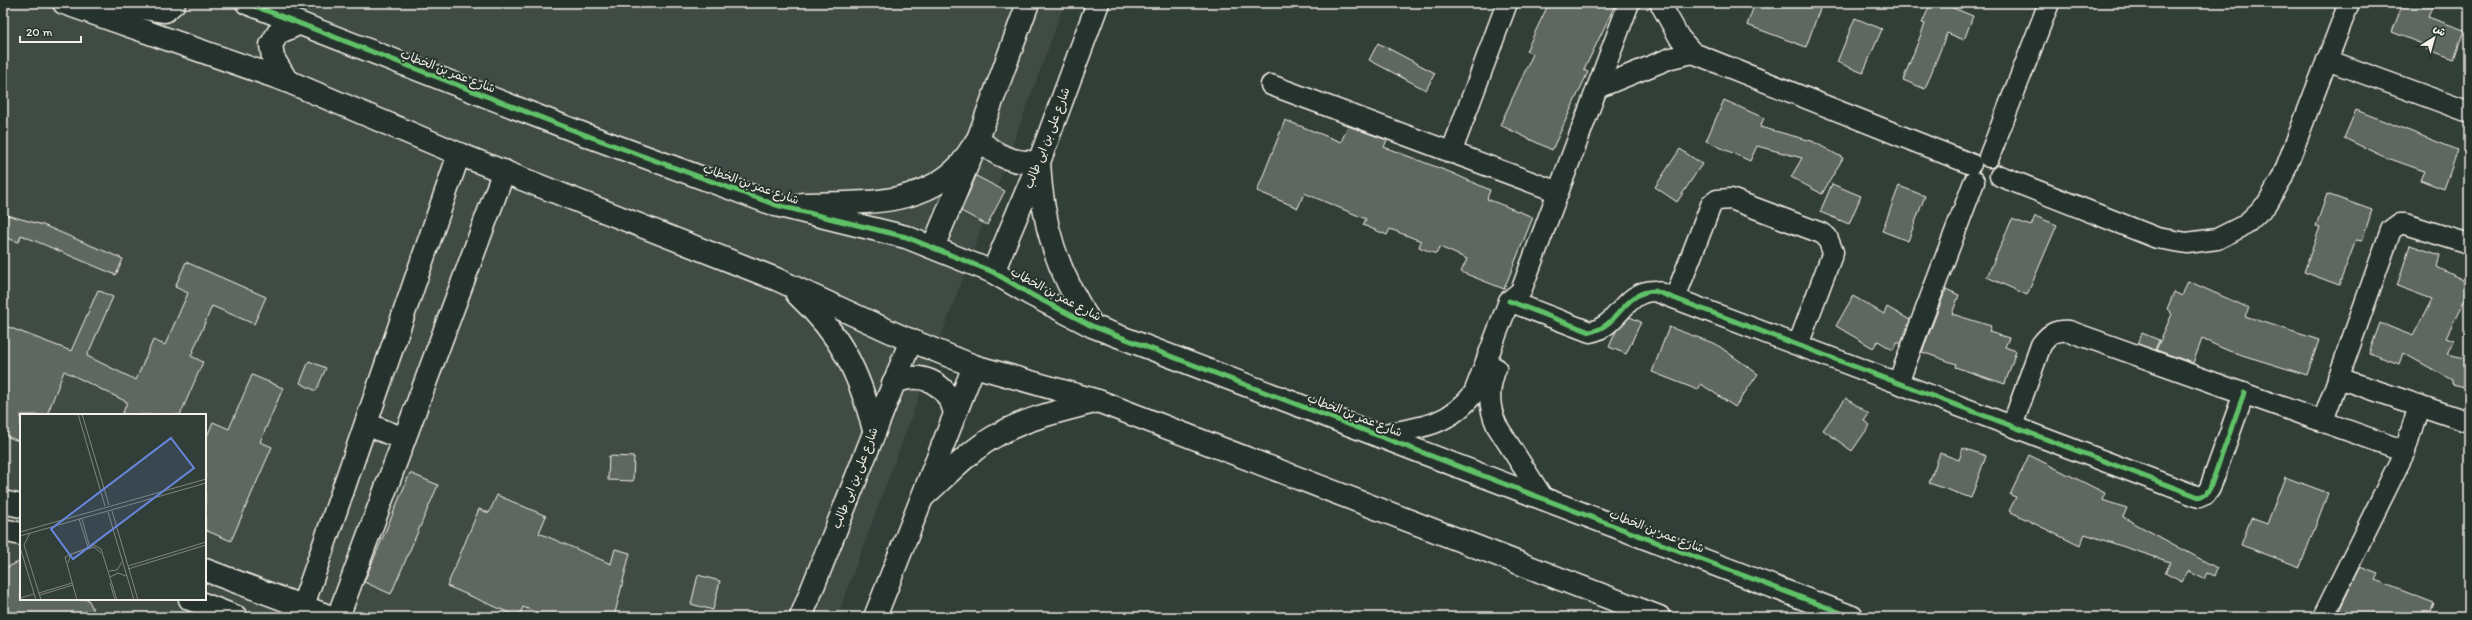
<svg xmlns="http://www.w3.org/2000/svg" width="2472" height="620" font-family="Itim,'Playpen Sans Arabic',sans-serif">
<style>
.built{fill:#404b44;fill-rule:evenodd}
.building{fill:#5f6861;stroke:#f4f1e8}
.lines{fill:none;stroke-linecap:round;stroke-linejoin:round}
.minor-casing{stroke:#f4f1e8;stroke-width:23}
.tertiary-casing{stroke:#f4f1e8;stroke-width:25}
.minor{stroke:#26332d;stroke-width:20}
.tertiary{stroke:#26332d;stroke-width:22}
.cycleway-casing{stroke:#26332d;stroke-width:8}
.cycleway{stroke:#61c268;stroke-width:5}
.labels{text-anchor:middle;stroke-width:4;stroke-linejoin:round;paint-order:stroke}
.street-label{font-size:12px;fill:#f4f1e8;stroke:#26332d}
.inset-road{fill:none;stroke:#80867e;stroke-width:1}
.view{fill:#6887de;fill-opacity:0.15;stroke:#6887de;stroke-width:2}
.inset-edge{fill:none;stroke:#f4f1e8;stroke-width:2}
</style>
<rect width="100%" height="100%" fill="#323e38"/>
<filter id="ink" filterUnits="userSpaceOnUse"><feTurbulence type="fractalNoise" baseFrequency=".025" numOctaves="2"/><feDisplacementMap in="SourceGraphic" scale="8" xChannelSelector="R" yChannelSelector="G"/><feConvolveMatrix kernelMatrix="1 2 1 2 8 2 1 2 1" color-interpolation-filters="sRGB"/></filter>
<g filter="url(#ink)">
<path class="built" d="M3,3H1065L837,617H3ZM21,415H205V599H21Z"/>
<g class="building">
<polygon points="1549,3 1616,3 1584,70 1588,72 1552,150 1500,125 1533,54 1526,51"/>
<polygon points="1755,3 1822,3 1806,47 1747,25"/>
<polygon points="1931,3 1941,3 1973,16 1964,40 1947,33 1925,89 1903,80 1925,24 1922,23"/>
<polygon points="2403,3 2434,3 2428,17 2464,30 2454,59 2426,49 2427,46 2392,32"/>
<polygon points="1855,18 1882,29 1863,73 1837,62"/>
<polygon points="1378,43 1435,73 1426,90 1369,60"/>
<polygon points="1724,100 1764,118 1760,127 1812,141 1843,158 1822,194 1791,177 1802,158 1757,146 1750,161 1706,141"/>
<polygon points="2356,110 2458,150 2444,189 2420,180 2424,171 2382,156 2344,138"/>
<polygon points="1285,120 1341,142 1348,126 1387,140 1384,147 1452,173 1490,190 1487,199 1533,217 1504,289 1461,272 1467,259 1440,247 1436,254 1419,247 1421,241 1390,229 1387,235 1363,225 1366,219 1304,193 1298,208 1257,191"/>
<polygon points="1680,149 1702,164 1677,202 1655,187"/>
<polygon points="976,176 1005,191 987,225 961,211"/>
<polygon points="1832,184 1861,196 1849,224 1820,212"/>
<polygon points="1899,186 1925,196 1908,241 1882,231"/>
<polygon points="2327,194 2372,210 2362,241 2356,240 2339,285 2304,272 2320,227 2316,226"/>
<polygon points="3,214 43,225 123,259 116,275 21,235 19,242 3,237"/>
<polygon points="2035,216 2057,225 2027,295 1987,277 2012,219 2031,226"/>
<polygon points="2410,245 2440,255 2437,267 2469,283 2469,291 2446,337 2454,340 2447,354 2469,359 2469,388 2452,384 2452,380 2403,353 2399,364 2369,353 2380,323 2413,336 2432,299 2397,286"/>
<polygon points="186,262 266,297 254,324 212,306 191,356 203,362 180,415 122,415 127,402 64,371 47,415 21,415 21,442 3,435 3,325 71,351 98,290 113,297 87,356 136,380 153,340 165,345 188,293 175,287"/>
<polygon points="2188,281 2249,308 2245,316 2319,340 2307,375 2229,351 2202,339 2193,363 2156,350 2172,314 2167,309 2174,292 2182,296"/>
<polygon points="1946,289 1959,295 1952,314 1991,326 1989,332 2009,338 2005,347 2016,351 2005,384 1955,367 1956,364 1922,352"/>
<polygon points="1853,296 1884,314 1887,307 1910,320 1901,344 1897,342 1893,350 1878,341 1873,348 1836,326"/>
<polygon points="1630,317 1641,322 1626,354 1609,347 1616,331"/>
<polygon points="1669,327 1716,344 1758,374 1735,407 1701,384 1698,390 1652,372"/>
<polygon points="2142,333 2159,340 2155,350 2138,344"/>
<polygon points="309,361 326,368 316,391 300,383"/>
<polygon points="252,375 283,388 260,442 272,447 231,541 205,530 205,441 213,422 229,429"/>
<polygon points="1846,398 1869,414 1864,421 1870,425 1852,451 1823,430"/>
<polygon points="1963,448 1986,456 1971,498 1929,483 1940,453 1959,460"/>
<polygon points="2029,455 2105,493 2102,500 2127,508 2123,517 2217,568 2214,576 2207,573 2204,579 2188,571 2182,582 2165,573 2170,562 2085,534 2080,546 2009,511 2016,497 2010,495"/>
<polygon points="609,456 634,457 633,481 608,480"/>
<polygon points="410,473 438,485 391,594 364,582"/>
<polygon points="2285,477 2328,493 2300,567 2241,545 2251,518 2267,524"/>
<polygon points="497,495 546,516 539,533 611,564 615,549 630,553 614,617 547,617 523,607 519,617 447,586 479,509 489,513"/>
<polygon points="21,561 21,599 88,599 97,617 3,617 3,569"/>
<polygon points="2360,567 2378,574 2375,580 2434,603 2429,617 2336,617"/>
<polygon points="698,575 720,581 713,610 691,604"/>
</g>
<g class="lines">
<defs>
<g id="minor">
<polyline points="1660,3 1679,37 1693,53 1971,164"/>
<polyline points="2327,60 2469,112"/>
<polyline points="1271,85 1558,192"/>
<polyline points="1597,88 1671,58 1693,53"/>
<polyline points="1451,153 1507,3"/>
<polyline points="1989,157 2049,3"/>
<polyline points="2000,176 2157,238 2187,243 2217,239 2245,225 2267,204 2282,178 2349,3"/>
<polyline points="1675,298 1711,205 1717,200 1731,199 1821,233 1827,237 1833,252 1798,345"/>
<path d="M1509,301L1590,332C1620,326 1623,291 1655,291L2199,497L2206,494L2210,488L2244,393"/>
<path d="M1496,368C1488,389 1488,406 1497,426L1543,498"/>
<polyline points="2338,378 2469,422"/>
<polyline points="1898,383 1974,182"/>
<polyline points="2323,421 2391,230 2399,224 2405,224 2469,244"/>
<path d="M2012,426L2041,345C2049,334 2055,330 2069,331L2405,451"/>
<path d="M1378,435C1417,428 1448,427 1474,393L1509,301L1521,291L1629,3"/>
<polyline points="2323,617 2405,451 2419,405"/>
</g>
<g id="tertiary">
<polyline points="64,3 287,81 459,154 776,279 900,336 974,366 1098,401 1659,617"/>
<polyline points="247,3 591,137 776,205 906,237 993,272 1032,295 1092,326 1852,617"/>
<polyline points="86,6 122,5 165,11 174,3"/>
<polyline points="287,81 273,58 271,45 278,33 298,24"/>
<path d="M803,204C857,202 921,208 961,164C967,156 972,147 978,139C996,156 1014,164 1039,162C1042,225 1057,272 1092,325"/>
<polyline points="933,247 978,139 1028,3"/>
<polyline points="993,272 1039,162 1098,3"/>
<path d="M797,294C841,335 859,372 874,430"/>
<path d="M893,383C921,370 946,382 955,412"/>
<polyline points="366,424 404,439"/>
<path d="M923,497C946,476 972,448 999,434C1029,417 1065,410 1098,401"/>
<polyline points="3,502 21,506"/>
<polyline points="3,530 21,534"/>
<polyline points="205,570 331,617"/>
<polyline points="190,599 236,617"/>
<polyline points="299,617 459,154"/>
<polyline points="338,617 504,171"/>
<polyline points="801,617 911,340"/>
<polyline points="875,617 974,366"/>
</g>
</defs>
<use href="#minor" class="minor-casing"/>
<use href="#tertiary" class="tertiary-casing"/>
<use href="#minor" class="minor"/>
<use href="#tertiary" class="tertiary"/>
<defs>
<g id="cycleway">
<polyline points="247,3 591,137 776,205 906,237 993,272 1032,295 1092,326 1852,617"/>
<path d="M1509,301L1590,332C1620,326 1623,291 1655,291L2199,497L2206,494L2210,488L2244,393"/>
</g>
</defs>
<use href="#cycleway" class="cycleway-casing"/>
<use href="#cycleway" class="cycleway"/>
</g>
</g>
<g class="labels">
<g class="street-label">
<text transform="translate(448 71) rotate(21)" y="4">شارع عمر بن الخطاب</text>
<text transform="translate(1047 138) rotate(-69)" y="4">شارع على بن ابى طالب</text>
<text transform="translate(751 184) rotate(19)" y="4">شارع عمر بن الخطاب</text>
<text transform="translate(1056 294) rotate(28)" y="4">شارع عمر بن الخطاب</text>
<text transform="translate(1355 415) rotate(21)" y="4">شارع عمر بن الخطاب</text>
<text transform="translate(855 478) rotate(-69)" y="4">شارع على بن ابى طالب</text>
<text transform="translate(1657 531) rotate(21)" y="4">شارع عمر بن الخطاب</text>
</g>
</g>
<g transform="translate(20 414)">
<rect width="186" height="186" fill="#323e38"/>
<path class="inset-road" d="M58,0L85,92M62,0L89,91M92,97L118,186M88,98L114,186M59,105L68,133M62,105L70,134M0,118L186,65M10,119L4,131L21,186M0,122L186,69M0,133L16,186M48,149L51,140L74,133L81,139M108,152L186,128M108,155L186,131M89,157L97,156L102,148M90,163L98,159L106,162M90,169L95,186M19,179L52,169M20,181L53,171M0,184L14,180M57,186L45,143L74,131L81,135L97,186"/>
<path class="view" d="M151,24L174,54L53,145L31,115Z"/>
<rect width="186" height="186" class="inset-edge"/>
</g>
<rect width="2472" height="620" fill="none" stroke="#26332d" stroke-width="16"/>
<rect x="8" y="8" width="2456" height="604" fill="none" stroke="#f4f1e8" stroke-width="1.5" filter="url(#ink)"/>
<g transform="translate(2434 38) rotate(37)" stroke="#26332d" stroke-width="3" paint-order="stroke">
<path d="M0-3L7 15L0 10L-7 15Z" fill="#f4f1e8"/>
<text y="-6" font-size="11" font-weight="bold" text-anchor="middle" fill="#f4f1e8">ش</text>
</g>
<path d="M20 36v6h61v-6" fill="none" stroke="#f4f1e8" stroke-width="2"/>
<text x="26" y="36" font-size="12" fill="#f4f1e8" stroke="#26332d" stroke-width="3" paint-order="stroke">20 m</text>
</svg>
